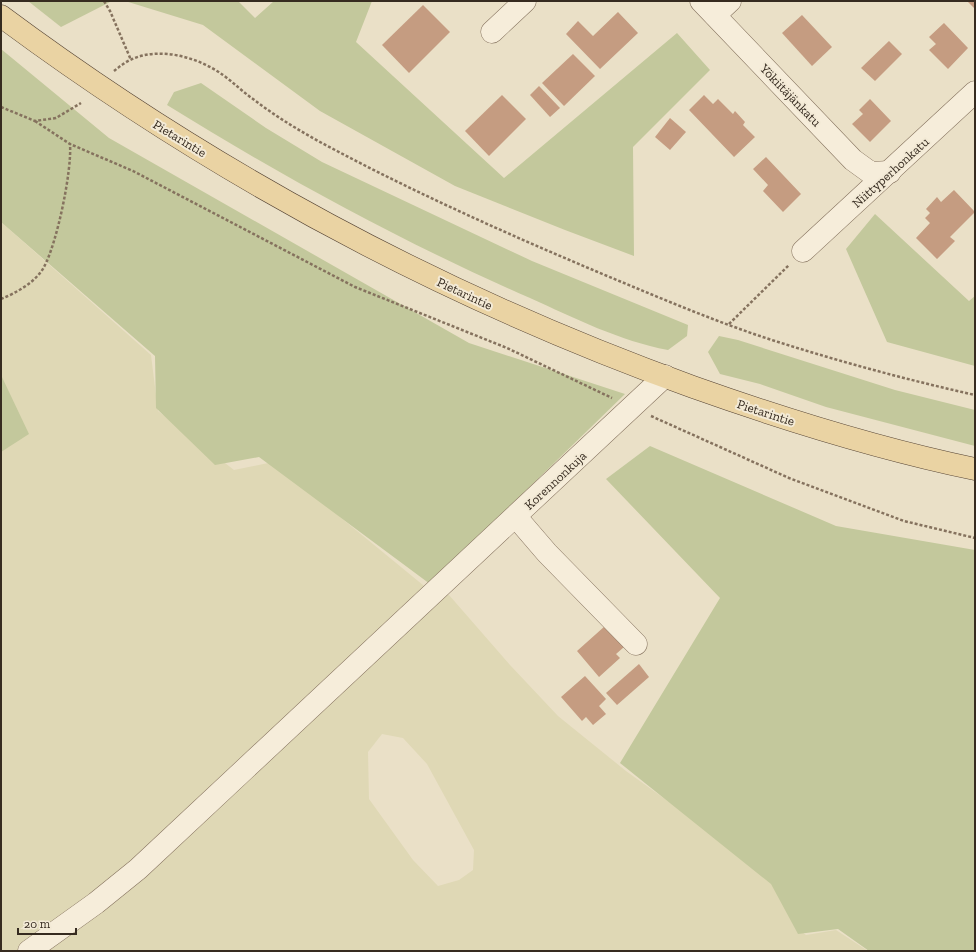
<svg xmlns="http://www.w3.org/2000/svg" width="976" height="952" font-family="'Zilla Slab',serif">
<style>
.farmland{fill:#dfd8b5;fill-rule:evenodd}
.green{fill:#c3c89c}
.building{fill:#c59c81}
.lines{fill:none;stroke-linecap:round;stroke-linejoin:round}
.minor-casing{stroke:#85725e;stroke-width:23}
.major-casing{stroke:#534132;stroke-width:23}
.path{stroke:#85725e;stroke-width:2.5;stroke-dasharray:3 2;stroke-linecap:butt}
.minor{stroke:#f6edda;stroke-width:22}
.major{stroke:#ead3a3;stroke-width:22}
.labels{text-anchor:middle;stroke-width:4;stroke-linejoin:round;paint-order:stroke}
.street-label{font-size:13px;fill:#362b20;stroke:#f3ead6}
</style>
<rect width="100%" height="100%" fill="#eae0c7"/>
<path class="farmland" d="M1,222L151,355L158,411L234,470L273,462L429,590L449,595L510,665L558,716L626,771L740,853L773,881L798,929L806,935L836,930L868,951H1ZM382,734L403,738L427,764L474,850L473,870L459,880L438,886L413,860L369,799L368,752Z"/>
<g class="green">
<polygon points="28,1 112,1 61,27"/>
<polygon points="125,1 238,1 255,18 274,1 372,1 356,42 504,178 677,33 710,70 633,147 634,256 565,230 455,186 320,111 203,25"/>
<polygon points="1,49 109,138 469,343 625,394 430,584 259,457 215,465 156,408 155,356 1,222"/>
<path d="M201,83L266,128L322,162L532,261L688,325L687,336L668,350C620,341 574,318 530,298C404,243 283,177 167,105L174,92Z"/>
<polygon points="875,214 969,301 975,296 975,366 887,342 846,249"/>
<polygon points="719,336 738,340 895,390 975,410 975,446 826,407 760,384 720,374 708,352"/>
<polygon points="1,375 29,434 1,452"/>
<polygon points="650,446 836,526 975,550 975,951 869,951 838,929 798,934 771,884 620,763 720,598 606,479"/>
</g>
<g class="building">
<polygon points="967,1 975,1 975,9"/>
<polygon points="423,5 450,32 409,73 382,45"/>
<polygon points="618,12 638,33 600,69 566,34 578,21 593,36"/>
<polygon points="802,15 832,47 812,66 782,33"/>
<polygon points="944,23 968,48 948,69 929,50 936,44 929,37"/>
<polygon points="889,41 902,54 875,81 861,68"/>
<polygon points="573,54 595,76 564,106 542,83"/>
<polygon points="539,86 560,108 550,117 530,95"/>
<polygon points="502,95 526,119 489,156 465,131"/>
<polygon points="704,95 713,104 718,99 733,114 735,111 745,122 743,125 755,137 734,157 689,110"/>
<polygon points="870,99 891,121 870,142 852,124 863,114 859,110"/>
<polygon points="670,118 686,132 670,150 655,137"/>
<polygon points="766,157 801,194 783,212 763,191 768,185 753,169"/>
<polygon points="954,190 975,212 950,237 955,241 937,259 916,238 930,223 925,218 930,213 926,209 937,197 941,202"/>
<polygon points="605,626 624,647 616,654 620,658 599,677 577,651"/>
<polygon points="639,664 649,677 617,705 606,693"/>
<polygon points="585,676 606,699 599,706 606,714 593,725 586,717 582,721 561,697"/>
</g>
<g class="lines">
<defs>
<g id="minor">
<polyline points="701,1 853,160 871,173 890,172"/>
<polyline points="715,15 730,1"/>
<polyline points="492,32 525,1"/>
<polyline points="803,251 975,92"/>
<polyline points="516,517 547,553 636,644"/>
<polyline points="29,951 96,903 138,869 665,376"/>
</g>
<path id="major" d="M1,16C212,173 446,298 693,387C786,420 879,449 975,469"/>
</defs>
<use href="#minor" class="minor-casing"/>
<use href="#major" class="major-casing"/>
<g class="path">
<polyline points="104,1 110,11 131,60"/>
<path d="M114,71C119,67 124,63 130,60C159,46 198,57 223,75C234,83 243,92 253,99C279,119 308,136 337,151C426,198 519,239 612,278C665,300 719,323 775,341C841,362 908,380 975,395"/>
<polyline points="1,107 35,121 56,118 81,103"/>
<polyline points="35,121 70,144 133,171 355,287 507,348 612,398"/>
<path d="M1,299C16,293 36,282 44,267C57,243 72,171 70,144"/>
<polyline points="729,324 789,265"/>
<polyline points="651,416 789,478 904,521 975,538"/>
</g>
<use href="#minor" class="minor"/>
<use href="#major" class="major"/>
</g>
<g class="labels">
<g class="street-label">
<text transform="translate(791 95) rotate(46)" y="5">Yökiitäjänkatu</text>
<text transform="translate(180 138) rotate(31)" y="5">Pietarintie</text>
<text transform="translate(890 172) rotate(-42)" y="5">Niittyperhonkatu</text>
<text transform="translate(465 293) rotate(25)" y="5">Pietarintie</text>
<text transform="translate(766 412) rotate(18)" y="5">Pietarintie</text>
<text transform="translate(555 480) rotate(-43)" y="5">Korennonkuja</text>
</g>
</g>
<rect width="976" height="952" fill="none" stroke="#362b20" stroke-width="4"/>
<path d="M18 928v6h58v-6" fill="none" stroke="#362b20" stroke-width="2"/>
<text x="24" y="928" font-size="12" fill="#362b20" stroke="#f3ead6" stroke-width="3" paint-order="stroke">20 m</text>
</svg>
